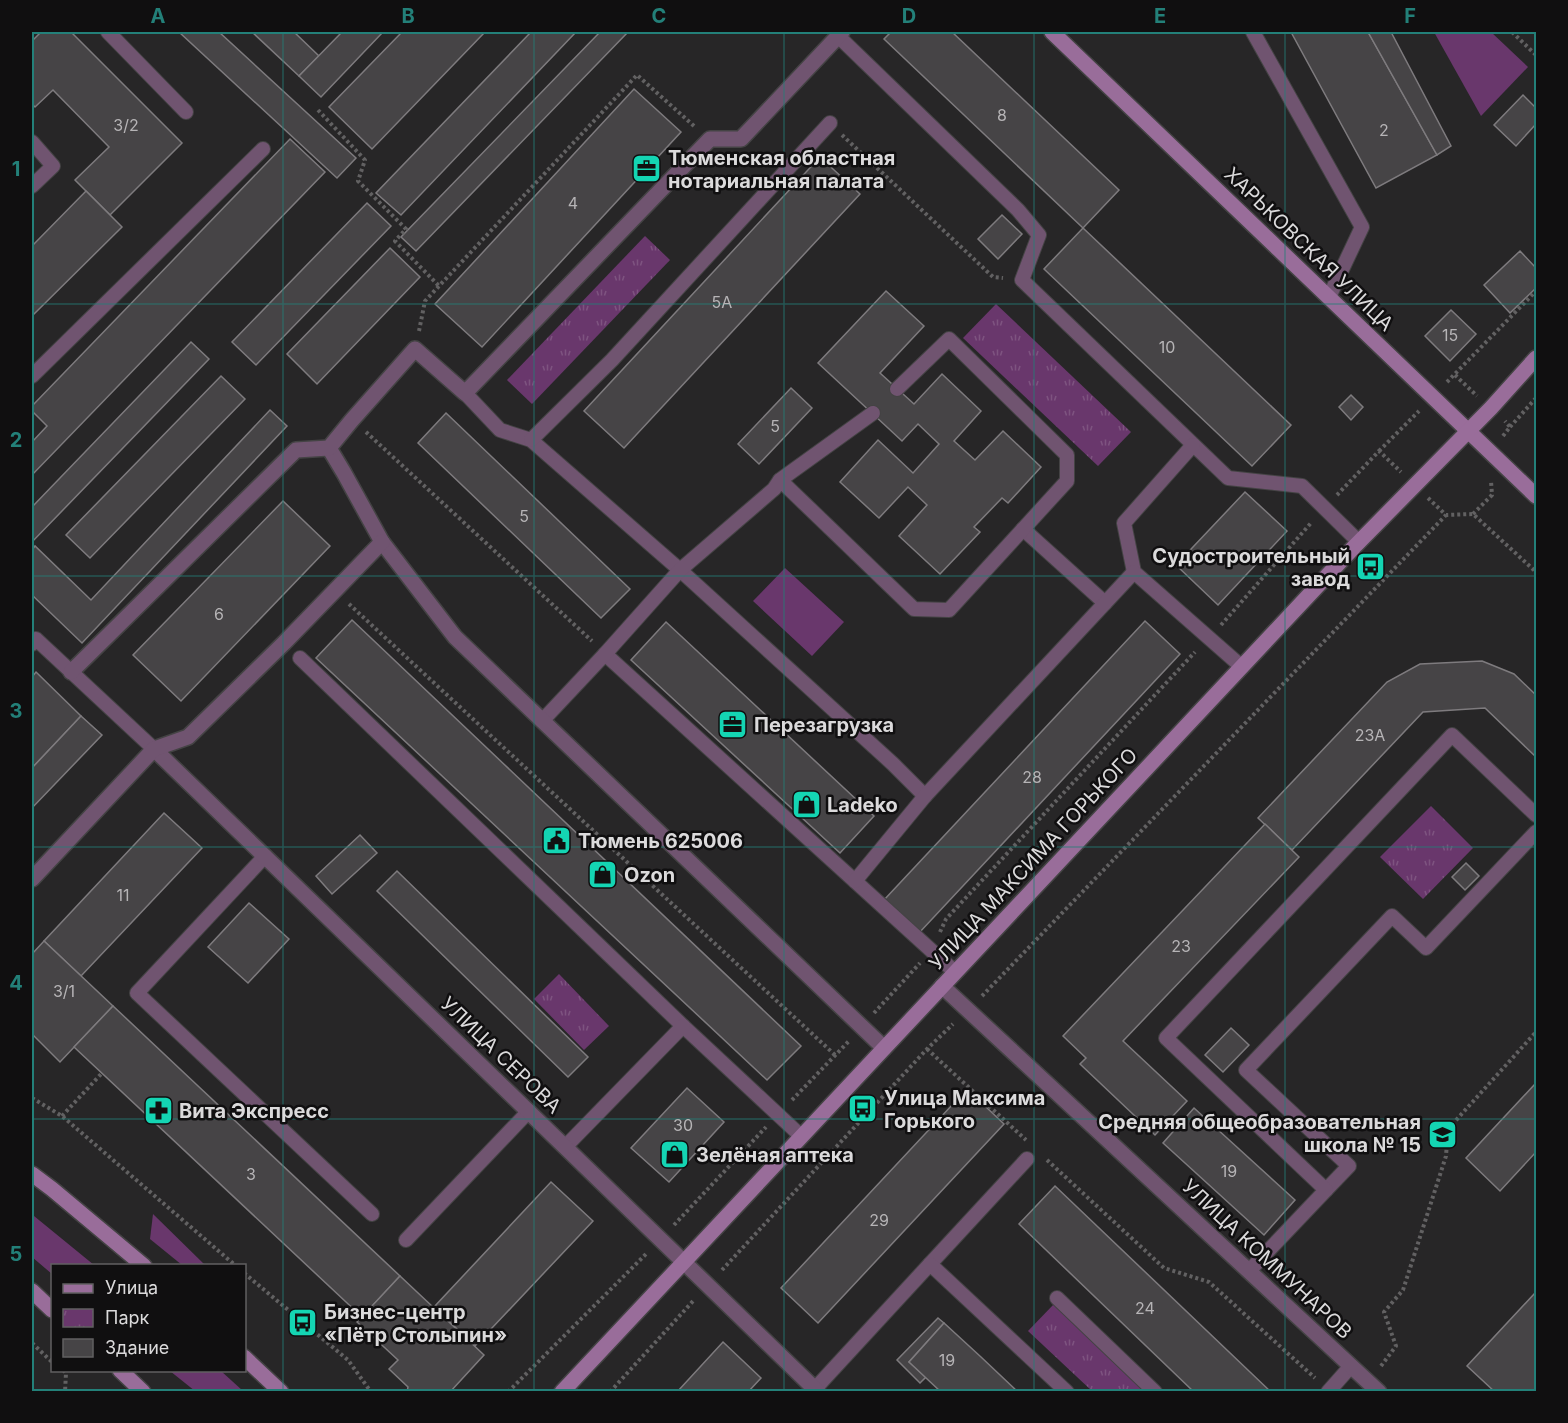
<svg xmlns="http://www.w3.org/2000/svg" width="1568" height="1423" font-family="Inter,sans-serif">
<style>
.grass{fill:#69376c}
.park{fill:url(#park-tufts)}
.building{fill:#464446;stroke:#7e7b7e;stroke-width:1.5}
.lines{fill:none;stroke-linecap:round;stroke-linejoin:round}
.lane-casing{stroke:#444344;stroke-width:16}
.street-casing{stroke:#444344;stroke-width:18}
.secondary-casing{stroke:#444344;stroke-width:18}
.path{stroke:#626162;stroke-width:4;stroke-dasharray:3 3;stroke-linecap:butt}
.lane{stroke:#705470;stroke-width:14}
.street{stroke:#705470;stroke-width:15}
.secondary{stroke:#996d9a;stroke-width:15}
.grid{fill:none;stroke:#238079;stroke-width:1.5;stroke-opacity:0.55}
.labels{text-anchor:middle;stroke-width:5;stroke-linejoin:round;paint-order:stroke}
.number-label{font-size:16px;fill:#b6b4b6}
.poi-label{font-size:20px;font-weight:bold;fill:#dbdadb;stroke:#100f10;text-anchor:start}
.street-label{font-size:20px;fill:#dbdadb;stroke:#100f10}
.neatline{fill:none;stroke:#238079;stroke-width:2}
.grid-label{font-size:20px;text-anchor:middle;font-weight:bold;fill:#238079}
</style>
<defs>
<pattern id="park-tufts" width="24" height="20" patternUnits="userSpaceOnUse" patternTransform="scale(1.5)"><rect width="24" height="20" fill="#69376c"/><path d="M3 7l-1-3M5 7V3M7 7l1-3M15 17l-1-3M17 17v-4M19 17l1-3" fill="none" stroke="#7e5380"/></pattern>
</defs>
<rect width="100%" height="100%" fill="#272627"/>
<g class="grass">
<polygon points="1434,32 1491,32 1528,67 1481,116"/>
<polygon points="785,568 844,622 812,656 753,601"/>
<polygon points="32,1214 34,1216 94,1265 52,1266 52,1274 32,1257"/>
<polygon points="153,1214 205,1265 182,1265 150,1239"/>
<polygon points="170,1371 221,1371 243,1391 195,1391"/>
</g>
<g class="park">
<polygon points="645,236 670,260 532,404 507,380"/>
<polygon points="996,304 1131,432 1098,466 963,338"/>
<polygon points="1431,806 1473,848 1423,899 1380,857"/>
<polygon points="559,974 609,1026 584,1050 534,999"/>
<polygon points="1054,1304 1144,1391 1092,1391 1028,1331"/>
</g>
<g class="building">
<polygon points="41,32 71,32 182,143 110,215 75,180 109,147 53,90 35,107 32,104 32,41"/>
<polygon points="179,32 219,32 356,158 337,178"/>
<polygon points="252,32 294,32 319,56 299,76"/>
<polygon points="342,32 383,32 321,97 299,76"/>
<polygon points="402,32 485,32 372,149 329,107"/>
<polygon points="531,32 576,32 401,215 376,193"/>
<polygon points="600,32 628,32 416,251 401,237"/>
<polygon points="891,32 952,32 1119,190 1083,228 884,39"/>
<polygon points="1291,32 1368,32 1437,155 1376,188"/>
<polygon points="1368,32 1391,32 1451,146 1437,155"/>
<polygon points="634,89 681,132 482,347 435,304"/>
<polygon points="1523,95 1536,108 1536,124 1516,146 1494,125"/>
<polygon points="290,139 325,172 32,475 32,442 47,426 32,411 32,406"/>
<polygon points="820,157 860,194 624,448 584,411"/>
<polygon points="86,191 122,227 32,316 32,246"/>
<polygon points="367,203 391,226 256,365 232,342"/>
<polygon points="1002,215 1022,234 998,259 978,239"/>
<polygon points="1083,228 1291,425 1252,466 1044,269"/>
<polygon points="390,248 420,277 317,384 287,354"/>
<polygon points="1520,251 1536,268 1536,288 1510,313 1484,285"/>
<polygon points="886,291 924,326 880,373 914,404 942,374 981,411 954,441 975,460 1003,431 1041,467 1008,503 1002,498 974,527 980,532 940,574 899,536 927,505 908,487 879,518 840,482 878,440 913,473 939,444 918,424 902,441 818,363"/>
<polygon points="1451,310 1476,334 1450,361 1425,336"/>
<polygon points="191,342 209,359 32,542 32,507"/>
<polygon points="221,376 245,399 90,558 66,535"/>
<polygon points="791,388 812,408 759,464 738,444"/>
<polygon points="1351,395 1363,407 1351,420 1339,407"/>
<polygon points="270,410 287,426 82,643 32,595 32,550 35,546 91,600"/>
<polygon points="446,413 630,589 601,618 418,443"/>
<polygon points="1245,492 1287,531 1218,605 1176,565"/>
<polygon points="283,501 330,546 181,701 133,655"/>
<polygon points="352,620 801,1046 767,1080 316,658"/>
<polygon points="1145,621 1180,654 919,933 884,900"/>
<polygon points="666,622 874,816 840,853 631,660"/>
<polygon points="1482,661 1514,674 1536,695 1536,757 1485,708 1423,712 1292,850 1258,818 1387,682 1420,664"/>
<polygon points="36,672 81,716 32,768 32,677"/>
<polygon points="81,716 102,735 32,808 32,768"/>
<polygon points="164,813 202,848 81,976 44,941"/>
<polygon points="1265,824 1299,857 1123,1041 1187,1101 1155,1135 1080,1064 1086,1058 1063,1036"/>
<polygon points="360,835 377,853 332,894 316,876"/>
<polygon points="1466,863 1479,876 1465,890 1452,877"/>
<polygon points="397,871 588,1057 568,1077 377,891"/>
<polygon points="249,903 289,939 248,983 208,947"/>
<polygon points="44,941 113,1006 60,1062 32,1034 32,954"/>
<polygon points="113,1006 400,1276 362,1317 74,1047"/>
<polygon points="1231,1028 1249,1045 1223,1072 1205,1055"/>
<polygon points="1536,1083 1536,1152 1500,1191 1466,1158"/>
<polygon points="687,1088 724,1122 669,1182 631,1148"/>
<polygon points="967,1089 1004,1124 818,1323 781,1288"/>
<polygon points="1194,1108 1295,1200 1264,1235 1163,1143"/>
<polygon points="551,1182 593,1221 475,1346 434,1307"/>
<polygon points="1055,1186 1271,1392 1194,1392 1019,1224"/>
<polygon points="400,1276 484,1355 450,1392 407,1392 408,1387 389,1369 398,1360 357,1322"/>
<polygon points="1536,1292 1536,1392 1495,1392 1467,1366"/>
<polygon points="938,1318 944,1323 909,1362 926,1377 920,1383 897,1360"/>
<polygon points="944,1323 981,1357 1018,1392 941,1392 909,1362"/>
<polygon points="723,1342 761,1378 748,1392 677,1392"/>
</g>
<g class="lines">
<defs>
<g id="lane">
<polyline points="108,32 186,112"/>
<polyline points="1253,32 1362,227 1329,297"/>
<polyline points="838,36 1018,210 1039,235 1022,280 1228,478 1302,486 1359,542"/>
<polyline points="32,142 53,166 32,186"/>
<polyline points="32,376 263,149"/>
<polyline points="465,393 500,430 531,440 680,570 893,764 925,796"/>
<polyline points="531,440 612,360 830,123"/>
<polyline points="1193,445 1124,523 1134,572 1242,667"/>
<polyline points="780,480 873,413"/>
<polyline points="1023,529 1105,603"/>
<polyline points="32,644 36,639 154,749"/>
<polyline points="605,654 955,972"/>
<polyline points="300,658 683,1026 801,1136"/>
<polyline points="542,721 605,654 680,570 774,489 780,480 914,609 949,610 1067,481 1067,455 949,339 897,389"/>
<polyline points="265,856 137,993 372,1214"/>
<polyline points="855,881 925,796 1134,572"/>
<polyline points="566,1146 683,1026"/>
<polyline points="1326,1190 1349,1166 1246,1070 1392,916 1426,948 1536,832"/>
<polyline points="406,1240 529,1111"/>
<polyline points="930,1264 1027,1159"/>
<polyline points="1249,1271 1326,1190 1166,1038 1452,735 1536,815"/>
<polyline points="1057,1298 1155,1392"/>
<polyline points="812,1392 930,1264 1067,1392"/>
<polyline points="1328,1392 1351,1366"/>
</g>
<g id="street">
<polyline points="329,448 344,473 382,542 455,637 884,1048"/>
<polyline points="71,672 296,450 329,448 352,420 415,349 465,393 710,139 741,139 842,32"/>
<polyline points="154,749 818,1392"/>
<polyline points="32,879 154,749 188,737 284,643 382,542"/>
<polyline points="942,986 1379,1392"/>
</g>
<g id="secondary">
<polyline points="1052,32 1536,496"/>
<polyline points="32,1174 52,1189 144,1266"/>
<polyline points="32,1291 52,1310"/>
<polyline points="244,1357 281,1392"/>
<polyline points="120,1370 143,1392"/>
<polyline points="562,1392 1354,547 1491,408 1536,358"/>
</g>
</defs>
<use href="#lane" class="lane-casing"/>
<use href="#street" class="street-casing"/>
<use href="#secondary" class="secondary-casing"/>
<g class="path">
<polyline points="1512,32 1536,55"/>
<polyline points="318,110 365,160 358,181 406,229 395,241 439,286"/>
<polyline points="842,135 993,277 1003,278"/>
<polyline points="419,331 425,301 637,75 695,127"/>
<polyline points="1455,375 1477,396"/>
<polyline points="1447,382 1536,291"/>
<polyline points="1510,427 1536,398"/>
<polyline points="366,432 592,641"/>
<polyline points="1503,436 1510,427 1505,421"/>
<polyline points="1379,451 1419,411"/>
<polyline points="1337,495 1379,451 1401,472"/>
<polyline points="1428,498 1446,515 1473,514 1536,572"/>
<polyline points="1473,514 1492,495 1491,481"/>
<polyline points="349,604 835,1055"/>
<polyline points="1221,625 1311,523"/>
<polyline points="940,932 946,919 1195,652"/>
<polyline points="982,996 1446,515"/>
<polyline points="874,1013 920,963"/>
<polyline points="927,1049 1026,1140"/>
<polyline points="32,1098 62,1116 236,1266"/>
<polyline points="792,1100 849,1041"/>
<polyline points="62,1116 102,1073"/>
<polyline points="1047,1160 1164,1268 1209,1282 1315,1378"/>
<polyline points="674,1225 766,1127"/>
<polyline points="722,1270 927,1049 953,1024"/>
<polyline points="244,1273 348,1360 371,1392"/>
<polyline points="32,1343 52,1362"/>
<polyline points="1381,1366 1396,1346 1384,1312 1403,1290 1446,1156 1448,1129 1536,1032"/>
<polyline points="63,1370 66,1373 65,1392"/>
<polyline points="508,1392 646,1254"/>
<polyline points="610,1392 694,1300"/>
</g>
<use href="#lane" class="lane"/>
<use href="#street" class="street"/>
<use href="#secondary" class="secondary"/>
</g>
<path class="grid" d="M283,32V1392M534,32V1392M784,32V1392M1034,32V1392M1285,32V1392M32,304H1536M32,576H1536M32,847H1536M32,1119H1536"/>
<defs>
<symbol id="office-square" viewBox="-11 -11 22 22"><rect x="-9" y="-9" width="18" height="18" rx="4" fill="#14d5b3" stroke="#100f10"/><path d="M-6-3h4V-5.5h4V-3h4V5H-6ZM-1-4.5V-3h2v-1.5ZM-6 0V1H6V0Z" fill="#111"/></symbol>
<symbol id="bus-square" viewBox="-11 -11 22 22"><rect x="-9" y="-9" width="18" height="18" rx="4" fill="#14d5b3" stroke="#100f10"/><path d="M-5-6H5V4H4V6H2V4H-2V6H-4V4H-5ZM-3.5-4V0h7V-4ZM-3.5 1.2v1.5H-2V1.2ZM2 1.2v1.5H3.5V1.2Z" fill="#111"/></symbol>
<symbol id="shop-square" viewBox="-11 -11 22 22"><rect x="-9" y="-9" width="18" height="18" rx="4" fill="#14d5b3" stroke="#100f10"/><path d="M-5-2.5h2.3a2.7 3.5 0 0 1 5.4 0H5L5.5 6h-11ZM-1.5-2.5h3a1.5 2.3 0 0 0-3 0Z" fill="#111"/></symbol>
<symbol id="civic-square" viewBox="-11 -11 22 22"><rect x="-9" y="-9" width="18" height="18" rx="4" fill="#14d5b3" stroke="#100f10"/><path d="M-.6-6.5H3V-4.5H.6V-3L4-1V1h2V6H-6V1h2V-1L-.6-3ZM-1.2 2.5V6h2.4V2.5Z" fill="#111"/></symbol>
<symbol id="pharmacy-square" viewBox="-11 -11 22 22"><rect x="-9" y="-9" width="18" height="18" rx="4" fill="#14d5b3" stroke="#100f10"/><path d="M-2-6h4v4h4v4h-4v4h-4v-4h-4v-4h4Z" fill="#111"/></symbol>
<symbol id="school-square" viewBox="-11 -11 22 22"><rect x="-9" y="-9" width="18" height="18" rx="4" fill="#14d5b3" stroke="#100f10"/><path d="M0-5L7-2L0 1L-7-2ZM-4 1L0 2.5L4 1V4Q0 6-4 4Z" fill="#111"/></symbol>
</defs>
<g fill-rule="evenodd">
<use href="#office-square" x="630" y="152" width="33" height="33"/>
<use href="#bus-square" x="1354" y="550" width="33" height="33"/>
<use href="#office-square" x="716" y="708" width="33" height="33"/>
<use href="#shop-square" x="790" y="788" width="33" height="33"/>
<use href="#civic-square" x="540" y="824" width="33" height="33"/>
<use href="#shop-square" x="586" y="858" width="33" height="33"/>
<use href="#bus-square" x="846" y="1092" width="33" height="33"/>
<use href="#pharmacy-square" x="142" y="1094" width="33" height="33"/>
<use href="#school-square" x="1426" y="1118" width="33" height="33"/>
<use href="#shop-square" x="658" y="1138" width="33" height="33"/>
<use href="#bus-square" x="286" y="1306" width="33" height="33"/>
</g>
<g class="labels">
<g class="number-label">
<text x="1002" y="121">8</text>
<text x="126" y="131">3/2</text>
<text x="1384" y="136">2</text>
<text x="573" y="209">4</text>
<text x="722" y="308">5А</text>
<text x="1450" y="341">15</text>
<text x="1167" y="353">10</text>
<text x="775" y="432">5</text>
<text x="524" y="522">5</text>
<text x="219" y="620">6</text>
<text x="1370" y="741">23А</text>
<text x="1032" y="783">28</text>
<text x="123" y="901">11</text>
<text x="1181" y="952">23</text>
<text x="64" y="997">3/1</text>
<text x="683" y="1131">30</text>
<text x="1229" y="1177">19</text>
<text x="251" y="1180">3</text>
<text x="879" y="1226">29</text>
<text x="1145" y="1314">24</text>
<text x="947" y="1366">19</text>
</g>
<g class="poi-label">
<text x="668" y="165">Тюменская областная<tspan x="668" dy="23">нотариальная палата</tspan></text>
<text x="1350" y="563" text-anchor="end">Судостроительный<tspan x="1350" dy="23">завод</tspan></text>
<text x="754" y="732">Перезагрузка</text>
<text x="827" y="812">Ladeko</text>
<text x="578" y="848">Тюмень 625006</text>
<text x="624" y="882">Ozon</text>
<text x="884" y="1105">Улица Максима<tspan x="884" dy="23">Горького</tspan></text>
<text x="179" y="1118">Вита Экспресс</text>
<text x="1421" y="1129" text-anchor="end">Средняя общеобразовательная<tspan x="1421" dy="23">школа № 15</tspan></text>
<text x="696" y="1162">Зелёная аптека</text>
<text x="324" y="1319">Бизнес-центр<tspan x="324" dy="23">«Пётр Столыпин»</tspan></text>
</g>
<g class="street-label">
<text transform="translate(1309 249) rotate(44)" y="7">ХАРЬКОВСКАЯ УЛИЦА</text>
<text transform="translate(1033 859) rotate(-47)" y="7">УЛИЦА МАКСИМА ГОРЬКОГО</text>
<text transform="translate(501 1055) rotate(44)" y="7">УЛИЦА СЕРОВА</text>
<text transform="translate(1267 1259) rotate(43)" y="7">УЛИЦА КОММУНАРОВ</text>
</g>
</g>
<rect width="1568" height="1423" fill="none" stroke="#100f10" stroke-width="66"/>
<rect x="51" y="1264" width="195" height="108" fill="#100f10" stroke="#616061" stroke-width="1.5"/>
<rect x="63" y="1284" width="30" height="9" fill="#996d9a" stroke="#616061" stroke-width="1.5"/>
<text x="105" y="1294" font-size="18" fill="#dbdadb">Улица</text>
<rect x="63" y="1309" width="30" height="18" fill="url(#park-tufts)" stroke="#616061" stroke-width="1.5"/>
<text x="105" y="1324" font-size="18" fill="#dbdadb">Парк</text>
<rect x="63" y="1339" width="30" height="18" fill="#464446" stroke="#616061" stroke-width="1.5"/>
<text x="105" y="1354" font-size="18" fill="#dbdadb">Здание</text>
<rect x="33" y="33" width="1502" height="1357" class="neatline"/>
<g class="grid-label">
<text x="158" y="23">A</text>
<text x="408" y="23">B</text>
<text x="659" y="23">C</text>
<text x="909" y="23">D</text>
<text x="1160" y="23">E</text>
<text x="1410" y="23">F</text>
<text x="16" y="176">1</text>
<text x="16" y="447">2</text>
<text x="16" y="718">3</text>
<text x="16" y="990">4</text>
<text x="16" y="1261">5</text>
</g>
</svg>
